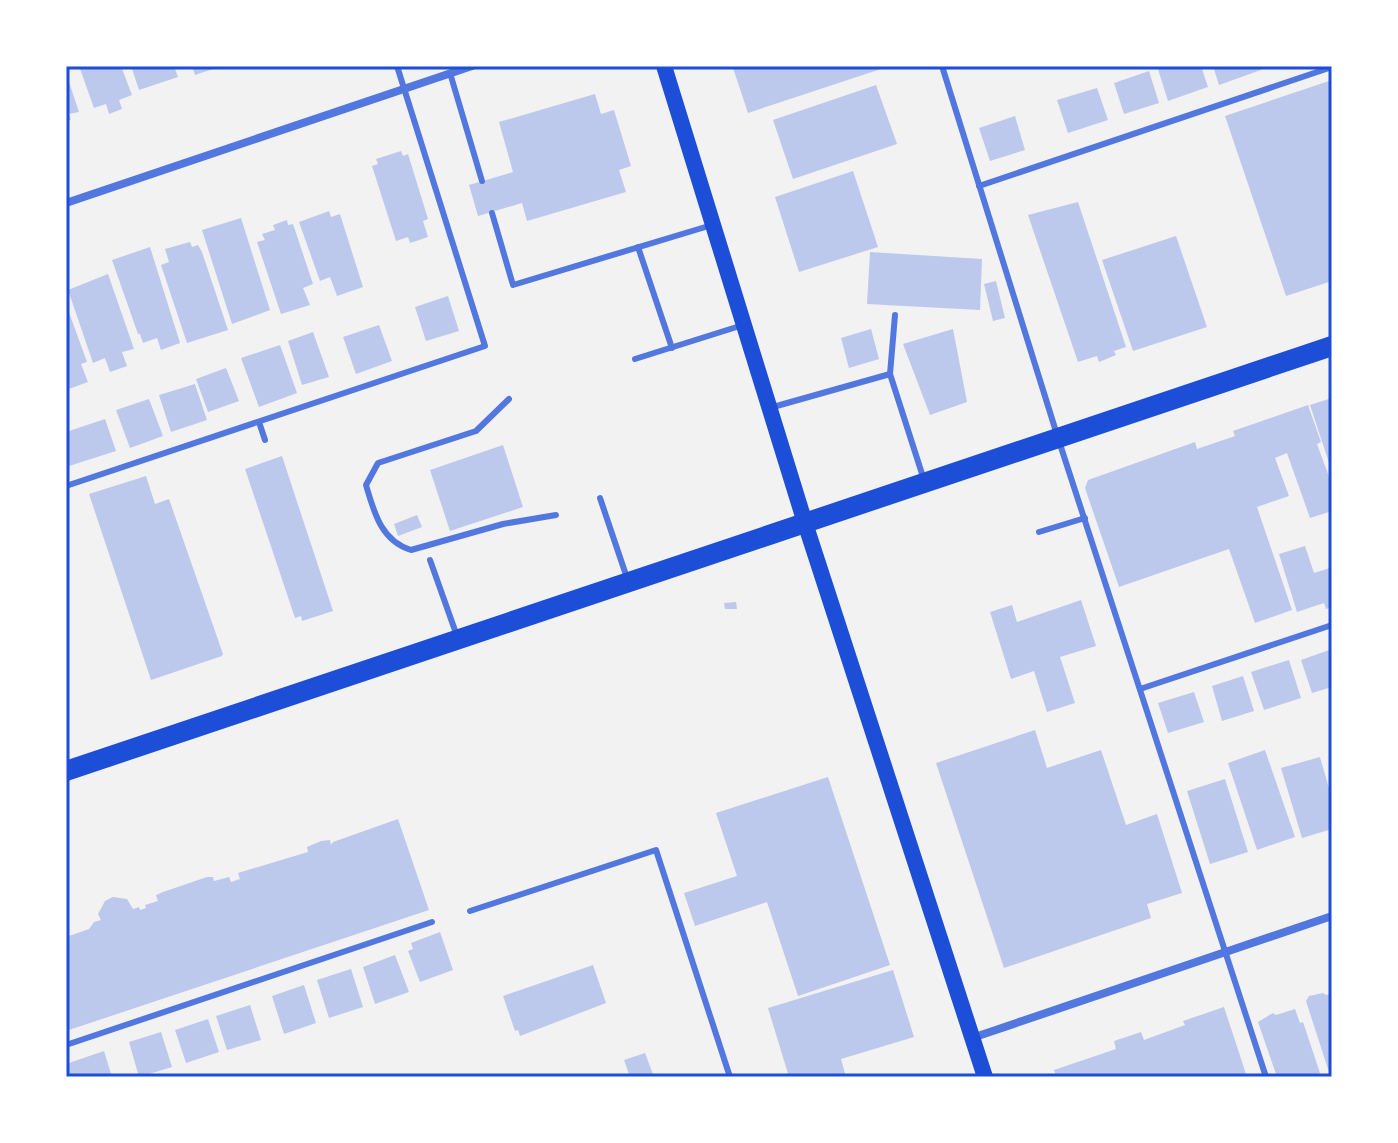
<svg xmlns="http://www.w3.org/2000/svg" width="1398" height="1143" font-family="Manrope,sans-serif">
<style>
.building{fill:#bdc9ec}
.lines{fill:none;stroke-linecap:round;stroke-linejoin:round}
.service{stroke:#5277de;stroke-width:6}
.minor{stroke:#5277de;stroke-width:8}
.secondary{stroke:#1d4ed8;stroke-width:16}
.primary{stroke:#1d4ed8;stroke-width:20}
.neatline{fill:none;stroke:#1d4ed8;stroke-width:3}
</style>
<rect width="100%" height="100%" fill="#f2f2f2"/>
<g class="building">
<polygon points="79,66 121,66 132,95 119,100 122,109 109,114 106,104 94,108"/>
<polygon points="131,66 174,66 178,77 139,90"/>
<polygon points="192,66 219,66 219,67 195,75"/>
<polygon points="741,66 880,66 881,69 748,113 733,68"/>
<polygon points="1157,66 1201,66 1208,87 1168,101"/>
<polygon points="1213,66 1259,66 1261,70 1219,85"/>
<polygon points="1149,71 1159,103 1124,114 1114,83"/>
<polygon points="66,73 79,112 69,114 71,120 66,121"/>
<polygon points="1332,80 1332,281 1286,296 1225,116"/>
<polygon points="876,85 897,144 793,179 773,120"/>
<polygon points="1097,88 1108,120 1068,133 1057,100"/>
<polygon points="595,94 601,114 614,110 631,166 619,170 626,192 527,221 522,203 478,216 469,185 513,172 499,122"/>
<polygon points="1015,116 1025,150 990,161 979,128"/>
<polygon points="401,151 403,156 408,154 428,219 423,221 428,237 410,243 408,237 396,241 372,166 378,164 376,159"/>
<polygon points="853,171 878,247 799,272 775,197"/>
<polygon points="1078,202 1126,347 1114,351 1116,355 1099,362 1097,356 1078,362 1028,215"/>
<polygon points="329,211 331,217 340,214 363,287 337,296 330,277 320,281 299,222"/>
<polygon points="241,218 270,310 232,324 202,230"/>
<polygon points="287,220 288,225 293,224 313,284 303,288 310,305 281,314 257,242 265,240 262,234 275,230 273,225"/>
<polygon points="1176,236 1207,327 1133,351 1102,260"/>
<polygon points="190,242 192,247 198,245 202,252 228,330 187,343 161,265 169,262 165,249"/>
<polygon points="150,247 180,343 161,350 157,338 143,343 140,334 138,334 112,260"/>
<polygon points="870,252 982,259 980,310 867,304"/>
<polygon points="108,274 134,349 122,352 127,366 110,372 105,358 93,363 68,290"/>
<polygon points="996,281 1005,318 993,321 984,284"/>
<polygon points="448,296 459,331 426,341 415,307"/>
<polygon points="66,304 87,362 81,364 88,382 66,390"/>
<polygon points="379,325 392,361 356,374 343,337"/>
<polygon points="871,329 879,359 849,368 841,338"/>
<polygon points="953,329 967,402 930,415 903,344"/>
<polygon points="313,332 329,377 302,385 288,341"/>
<polygon points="280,345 297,393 259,407 241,358"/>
<polygon points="226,368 239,401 208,412 196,379"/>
<polygon points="195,384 207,420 171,432 159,395"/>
<polygon points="1332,398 1332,469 1331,469 1310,405"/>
<polygon points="149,399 163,436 130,448 116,410"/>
<polygon points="1308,405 1321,442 1317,444 1332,485 1332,511 1310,518 1287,453 1275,458 1289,496 1257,507 1292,610 1255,623 1229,549 1119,587 1085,488 1088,480 1195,442 1197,449 1235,436 1233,431"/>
<polygon points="105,419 116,451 66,467 66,432"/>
<polygon points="503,445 523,507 450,531 430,470"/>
<polygon points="282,456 333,611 302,621 301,616 295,618 245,469"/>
<polygon points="146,476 155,504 169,499 223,654 222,656 151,680 89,494"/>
<polygon points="417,515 422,527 398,536 394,524"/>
<polygon points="1305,546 1314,573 1330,568 1332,607 1326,609 1324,603 1297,612 1279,554"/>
<polygon points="1081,600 1096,646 1060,657 1075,703 1047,712 1034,671 1011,679 990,612 1012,605 1017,622"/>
<polygon points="736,602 737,609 725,609 724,603"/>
<polygon points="1332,649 1332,687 1312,693 1301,660"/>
<polygon points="1289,660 1301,698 1264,710 1251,672"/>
<polygon points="1243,676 1254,711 1222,721 1212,686"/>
<polygon points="1194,692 1204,722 1168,733 1158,703"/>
<polygon points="1035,730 1047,768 1101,750 1126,825 1157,814 1182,893 1147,904 1151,918 1004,968 936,763"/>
<polygon points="1265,750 1295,837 1257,850 1228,763"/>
<polygon points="1320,757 1332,799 1332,829 1302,838 1281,768"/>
<polygon points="828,777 890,965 798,996 767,902 695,926 684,893 737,876 716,813"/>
<polygon points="1225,779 1248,852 1210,864 1187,791"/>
<polygon points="398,819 429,910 66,1031 66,937 89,929 94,922 101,920 98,914 105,901 113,897 127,899 133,909 139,907 140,910 146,908 145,905 158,901 156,895 163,892 207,877 213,877 214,881 229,877 231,882 240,879 238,873 308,852 307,847 321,841 330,840 331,845 333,842"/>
<polygon points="440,932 453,970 420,982 408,951 413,949 411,943"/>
<polygon points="395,955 409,992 375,1004 363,967"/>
<polygon points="593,965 606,1003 520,1036 518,1030 515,1031 503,996"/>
<polygon points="351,969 363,1007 329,1018 317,980"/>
<polygon points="893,970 914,1037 841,1059 846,1077 789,1077 768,1008"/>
<polygon points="304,985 316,1023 284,1034 272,996"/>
<polygon points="1323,993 1326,995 1332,993 1332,1068 1328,1069 1306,1001 1309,996"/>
<polygon points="250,1005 261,1040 227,1050 216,1016"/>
<polygon points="1224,1007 1247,1077 1056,1077 1054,1070 1116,1049 1114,1041 1141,1032 1144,1040 1185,1025 1183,1021"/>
<polygon points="1295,1009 1300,1023 1303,1022 1320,1073 1308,1077 1277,1077 1258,1022 1273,1013 1276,1015"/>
<polygon points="208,1019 219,1052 186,1063 175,1030"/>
<polygon points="161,1032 172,1067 139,1077 129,1042"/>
<polygon points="104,1051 112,1077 66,1077 66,1064"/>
<polygon points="645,1053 654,1077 630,1077 624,1060"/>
</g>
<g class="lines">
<g class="service">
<polyline points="942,66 1058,438 1266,1077"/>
<polyline points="450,73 482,181"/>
<polyline points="979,186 1332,67"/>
<polyline points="492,213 513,285 712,225"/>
<polyline points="638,247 672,348"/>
<polyline points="635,359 743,325"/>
<polyline points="890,374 895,315"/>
<path d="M509,399L476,431L378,463L366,485C374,512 381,541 411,550L503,524L556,515"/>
<polyline points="773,407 890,374 924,480"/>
<polyline points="259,422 265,440"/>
<polyline points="66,486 485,346 397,66"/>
<polyline points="600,498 627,578"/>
<polyline points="1039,532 1085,518"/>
<polyline points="430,560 457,636"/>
<polyline points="1140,689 1332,625"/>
<polyline points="470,911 656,850 730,1077"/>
<polyline points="66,1045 432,922"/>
</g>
<g class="minor">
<polyline points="66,203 472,66"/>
<polyline points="972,1038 1332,916"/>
</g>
<polyline class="secondary" points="664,66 805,523 985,1077"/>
<polyline class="primary" points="66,771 1332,346"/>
</g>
<rect width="1398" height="1143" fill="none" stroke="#ffffff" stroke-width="136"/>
<rect x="68" y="68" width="1262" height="1007" class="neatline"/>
</svg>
